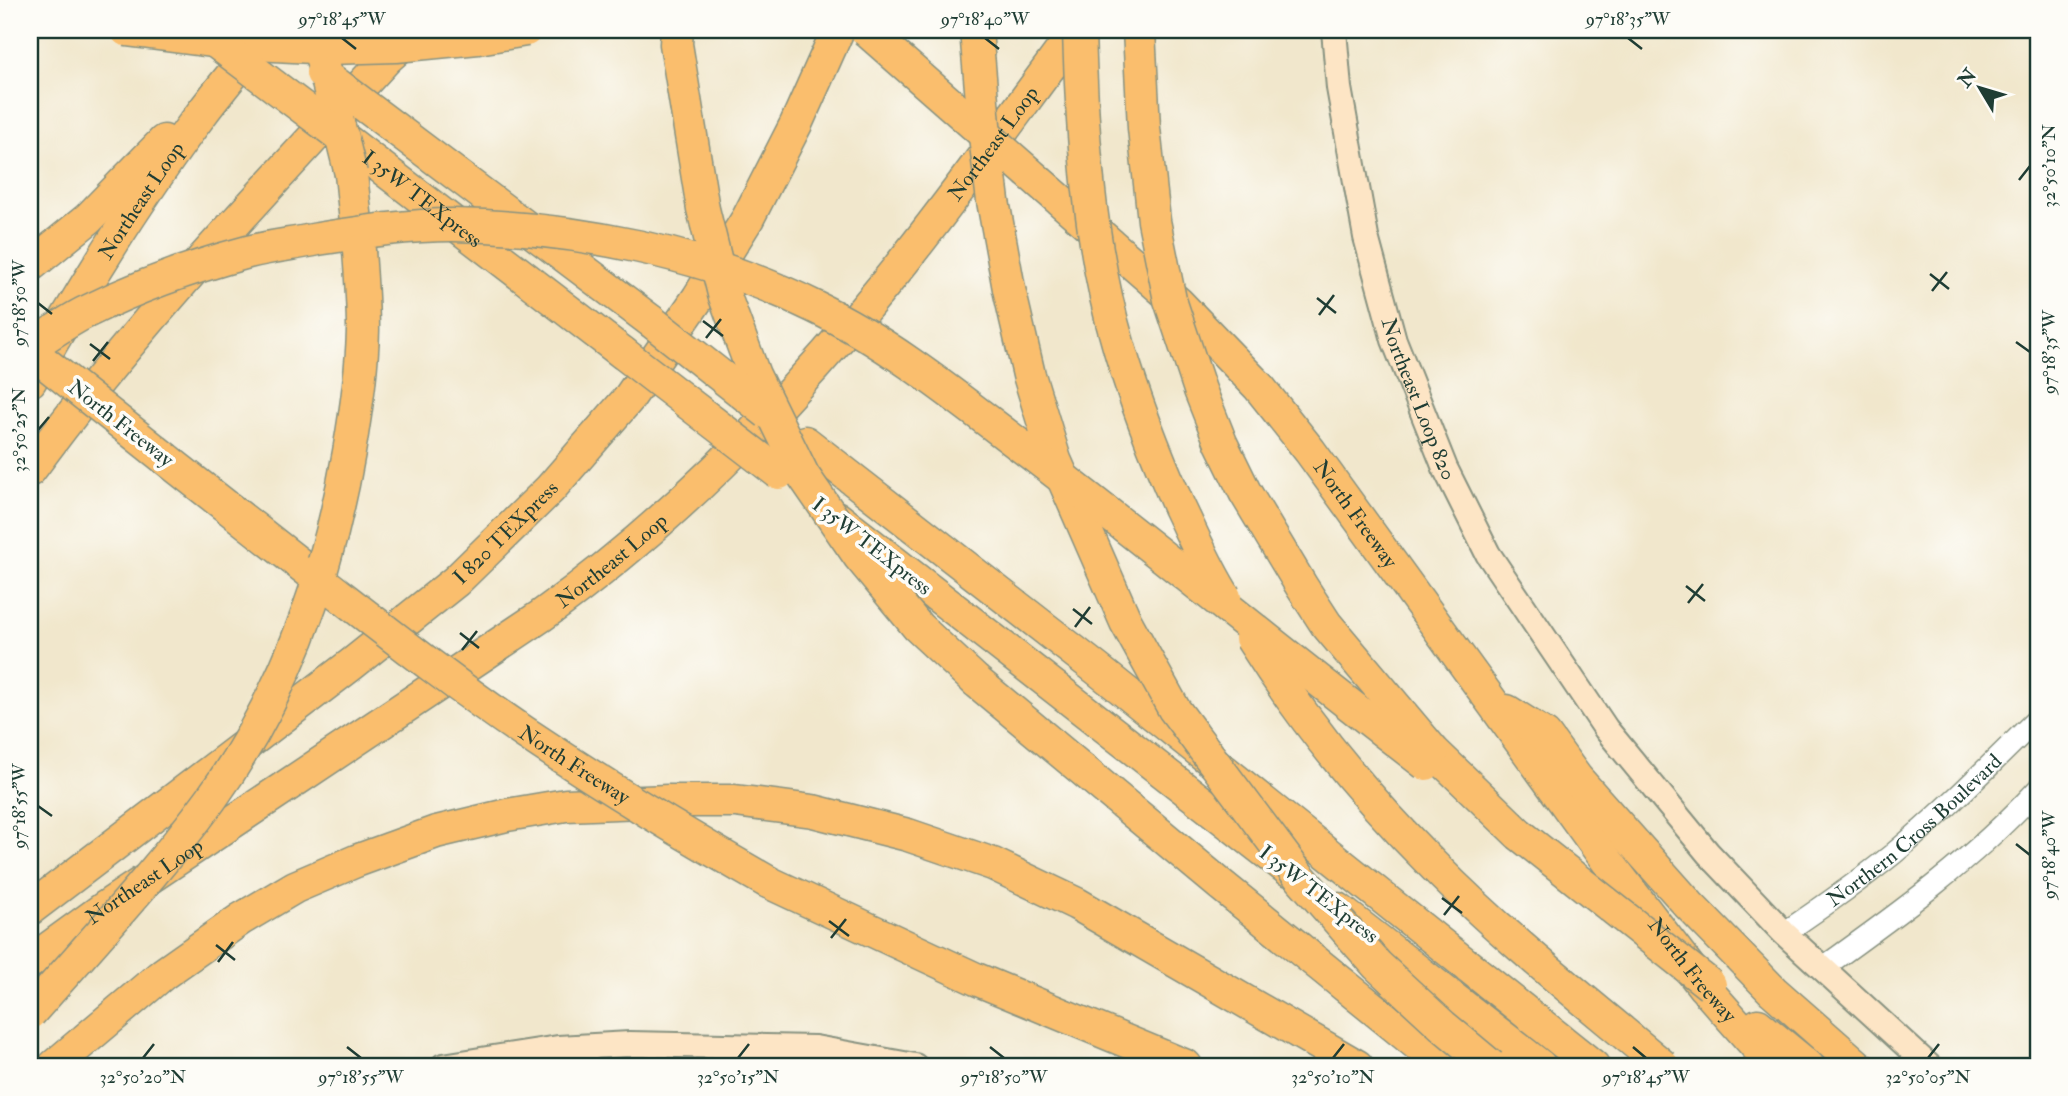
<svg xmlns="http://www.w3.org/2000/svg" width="2068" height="1096" font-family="'IM FELL Double Pica',serif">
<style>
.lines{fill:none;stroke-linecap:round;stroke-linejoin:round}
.minor-casing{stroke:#889280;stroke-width:21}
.tertiary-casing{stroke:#889280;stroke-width:24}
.secondary-casing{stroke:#889280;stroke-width:28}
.motorway-casing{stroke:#889280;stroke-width:35}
.minor{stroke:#fff;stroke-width:18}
.tertiary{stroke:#fff;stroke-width:21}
.secondary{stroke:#fde5c5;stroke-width:24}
.motorway{stroke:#fabe6d;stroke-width:32}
.motorway-bridge-casing{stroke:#889280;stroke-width:35;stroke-linecap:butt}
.motorway-bridge{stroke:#fabe6d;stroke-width:32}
.ticks{fill:none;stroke:#1f3d34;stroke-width:2.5}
.labels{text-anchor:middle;stroke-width:7;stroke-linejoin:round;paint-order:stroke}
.street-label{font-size:21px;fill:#1f3d34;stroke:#fdfcf7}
.neatline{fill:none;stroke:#1f3d34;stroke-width:2.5}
.ticks-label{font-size:18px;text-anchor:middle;fill:#1f3d34}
</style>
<rect width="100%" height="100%" fill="#fdfcf7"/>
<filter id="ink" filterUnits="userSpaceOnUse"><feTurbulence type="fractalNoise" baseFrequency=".0143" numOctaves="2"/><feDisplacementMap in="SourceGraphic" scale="14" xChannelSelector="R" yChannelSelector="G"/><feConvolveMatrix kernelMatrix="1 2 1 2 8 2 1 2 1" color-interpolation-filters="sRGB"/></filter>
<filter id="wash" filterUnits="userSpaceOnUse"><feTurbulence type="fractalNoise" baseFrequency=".00686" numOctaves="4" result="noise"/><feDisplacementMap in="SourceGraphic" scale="28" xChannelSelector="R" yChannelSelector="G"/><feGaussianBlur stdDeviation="1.57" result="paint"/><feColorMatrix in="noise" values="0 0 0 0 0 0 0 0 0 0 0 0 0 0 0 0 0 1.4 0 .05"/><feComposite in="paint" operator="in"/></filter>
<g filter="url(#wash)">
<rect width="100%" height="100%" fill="#f1e7cc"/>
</g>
<g filter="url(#ink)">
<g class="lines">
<defs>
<polyline id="minor" points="734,1046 734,1066"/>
<g id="tertiary">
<path id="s1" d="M1784,933C1821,908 1858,882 1893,854C1944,812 1991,764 2038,718"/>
<path d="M1821,969C1898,914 1974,859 2038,789"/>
</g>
<g id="secondary">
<path id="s2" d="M1334,30L1339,88L1366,237L1394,340L1445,468L1488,554L1606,729L1708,853L1784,933L1929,1066"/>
<polyline points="443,1066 558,1048 630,1044 815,1048 915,1066"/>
</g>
<g id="motorway">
<polyline points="368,108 651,321"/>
<path id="s3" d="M343,138L623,353"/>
<path id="s4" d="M1029,173L1178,303L1259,387L1310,451L1608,862L1704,987L1774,1066"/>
<polyline points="351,174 359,251"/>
<polyline points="30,266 89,218 164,141"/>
<path id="s5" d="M30,381C81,291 140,195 202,113C220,89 240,66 258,42"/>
<polyline points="805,442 1097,669 1593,1066"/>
<polyline points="166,459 311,573"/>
<path d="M30,470C137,323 264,192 387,58L415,33"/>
<polyline points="836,517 1289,870"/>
<polyline points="976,681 1221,885 1444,1066"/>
<polyline points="1507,711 1545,735 1577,779 1689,905 1773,991 1858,1066"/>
<polyline points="1433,751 1519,834"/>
<polyline points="768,882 976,979 1186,1066"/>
<path id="s6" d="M30,909L352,664L456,581L550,489L629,398L698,298L748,218L796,124L838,30"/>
<polyline points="1338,909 1540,1066"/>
<path id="s7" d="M30,962L107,906L541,616C671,523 786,406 886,283C953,201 1014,114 1077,30"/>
<polyline points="1758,1025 1808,1066"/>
<polyline points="54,1066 163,974 241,919 295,887 356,861 436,832 507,815 566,805 668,801 735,801 813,811 908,835 993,864 1077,904 1357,1066"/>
</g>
</defs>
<use href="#minor" class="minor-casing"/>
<use href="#tertiary" class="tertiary-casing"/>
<use href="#secondary" class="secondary-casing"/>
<use href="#motorway" class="motorway-casing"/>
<use href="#minor" class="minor"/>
<use href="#tertiary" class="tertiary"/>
<use href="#secondary" class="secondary"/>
<use href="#motorway" class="motorway"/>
<defs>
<g id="motorway-bridge">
<polyline points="126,30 220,42 330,48 396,46 478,38 526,30"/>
<polyline points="677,30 676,44 703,209 724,294 754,375 803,475 859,556 918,627 976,681"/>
<polyline points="866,30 1029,173"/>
<polyline points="976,30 985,136 993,201 1009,289 1029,375 1055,460 1126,622 1174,709 1299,876 1377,965 1443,1026 1491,1066"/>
<path d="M1079,30C1082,133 1089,247 1119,347C1135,401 1156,455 1179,507C1194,538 1207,569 1225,597"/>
<polyline points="1139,30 1144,128 1154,221 1170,300 1200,390 1221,443 1245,492 1302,587 1326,624 1433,751"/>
<polyline points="310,31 322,59 351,174"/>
<polyline points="213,40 343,138"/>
<polyline points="322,73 368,108"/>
<polyline points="651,321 768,413"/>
<path d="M30,347C48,335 65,323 84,313C136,287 192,267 248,252C271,246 295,244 318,239C363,232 407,225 453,225C574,227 706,253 815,307C896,346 966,405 1038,459C1169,559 1295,664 1426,764"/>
<polyline points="30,351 166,459"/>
<polyline points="623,353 779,473"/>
<path id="s8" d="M311,573C381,627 450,682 524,732C603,785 685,835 768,882"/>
<path d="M1251,638C1303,721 1365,797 1434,866C1505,938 1586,1001 1663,1066"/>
<polyline points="1519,834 1710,985"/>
<path d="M30,1013C91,943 156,874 211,799C285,696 328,575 349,452C356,412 362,371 363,330C363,304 361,277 359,251"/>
</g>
</defs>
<use href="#motorway-bridge" class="motorway-bridge-casing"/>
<use href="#motorway-bridge" class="motorway-bridge"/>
</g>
</g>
<path class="ticks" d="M342,38L356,49M985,38L999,49M1628,38L1642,49M2019,180L2030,166M1930,274L1949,289M1932,291L1947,272M1317,298L1336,313M38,303L52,314M1319,315L1334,295M703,321L723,336M706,338L721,319M2016,342L2030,352M90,344L110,359M93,361L108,342M38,430L49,417M1686,586L1705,601M1688,603L1703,584M1073,609L1092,624M1075,627L1090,607M460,633L479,648M462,650L477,631M38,806L52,816M2016,844L2030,855M1442,898L1462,913M1444,915L1459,896M829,921L849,936M831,938L846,919M216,945L235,960M218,962L233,942M347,1047L361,1058M990,1047L1004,1058M1633,1047L1646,1058M143,1058L154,1044M738,1058L749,1044M1333,1058L1344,1044M1928,1058L1939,1044"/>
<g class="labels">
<g class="street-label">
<text dy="7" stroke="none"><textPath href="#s7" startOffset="1274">Northeast Loop</textPath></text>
<text dy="7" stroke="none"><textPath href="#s3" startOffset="100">I 35W TEXpress</textPath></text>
<text dy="7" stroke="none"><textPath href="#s5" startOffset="212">Northeast Loop</textPath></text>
<text dy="7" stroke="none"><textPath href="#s2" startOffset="380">Northeast Loop 820</textPath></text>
<text transform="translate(121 423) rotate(38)" y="7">North Freeway</text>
<text dy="7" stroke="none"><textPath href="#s4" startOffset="474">North Freeway</textPath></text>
<text dy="7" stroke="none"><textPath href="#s6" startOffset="607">I 820 TEXpress</textPath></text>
<text transform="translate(872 546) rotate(38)" y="7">I 35W TEXpress</text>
<text dy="7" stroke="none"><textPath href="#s7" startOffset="707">Northeast Loop</textPath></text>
<text dy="7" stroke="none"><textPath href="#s8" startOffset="326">North Freeway</textPath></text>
<text dy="7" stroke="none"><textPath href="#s1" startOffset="166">Northern Cross Boulevard</textPath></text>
<text dy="7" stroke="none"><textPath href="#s7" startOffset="140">Northeast Loop</textPath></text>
<text transform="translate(1319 894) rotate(38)" y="7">I 35W TEXpress</text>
<text dy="7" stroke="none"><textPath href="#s4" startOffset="1041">North Freeway</textPath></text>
</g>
</g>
<rect width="2068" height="1096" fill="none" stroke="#fdfcf7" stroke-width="77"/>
<g transform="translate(1980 88) rotate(308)" stroke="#fdfcf7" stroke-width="5" paint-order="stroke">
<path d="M0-5L12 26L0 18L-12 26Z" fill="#1f3d34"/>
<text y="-10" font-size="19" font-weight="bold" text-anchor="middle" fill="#1f3d34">N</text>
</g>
<rect x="38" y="38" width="1992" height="1020" class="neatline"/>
<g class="ticks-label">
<text x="342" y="25">97°18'45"W</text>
<text x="985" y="25">97°18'40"W</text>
<text x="1628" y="25">97°18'35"W</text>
<text transform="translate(2049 166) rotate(-90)" y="6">32°50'10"N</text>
<text transform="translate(19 303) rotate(-90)" y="6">97°18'50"W</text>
<text transform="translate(2049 352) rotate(-90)" y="6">97°18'35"W</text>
<text transform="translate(19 430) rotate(-90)" y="6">32°50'25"N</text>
<text transform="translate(19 806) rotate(-90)" y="6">97°18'55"W</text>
<text transform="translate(2049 855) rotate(-90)" y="6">97°18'40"W</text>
<text x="143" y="1083">32°50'20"N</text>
<text x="361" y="1083">97°18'55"W</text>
<text x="738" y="1083">32°50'15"N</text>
<text x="1004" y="1083">97°18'50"W</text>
<text x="1333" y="1083">32°50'10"N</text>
<text x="1646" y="1083">97°18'45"W</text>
<text x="1928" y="1083">32°50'05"N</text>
</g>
</svg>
